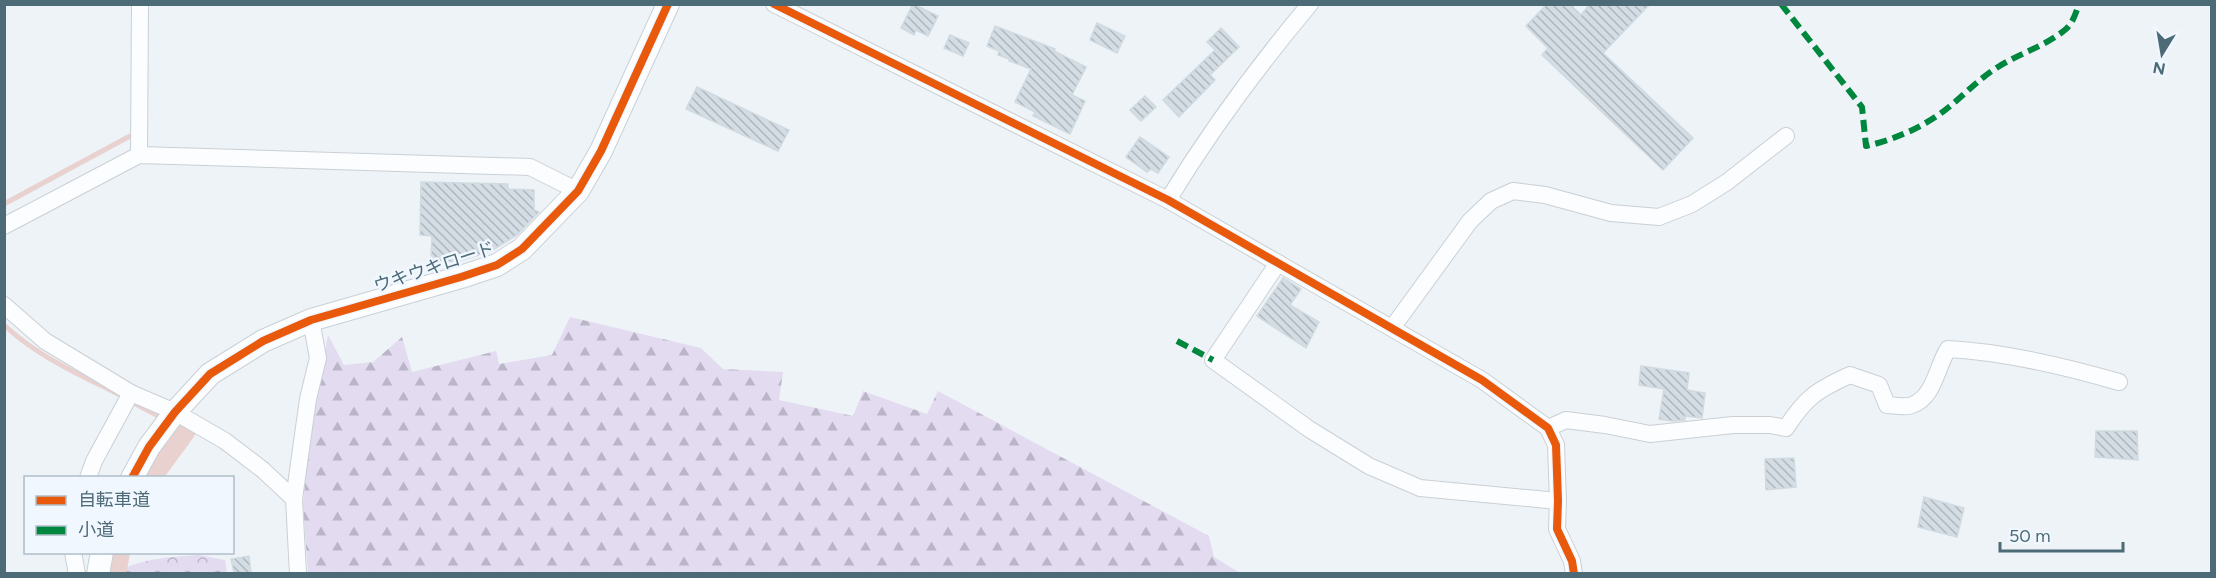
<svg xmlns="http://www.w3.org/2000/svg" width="2216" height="578" font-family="Figtree,'Noto Sans JP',sans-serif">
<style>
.forest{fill:url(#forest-firs)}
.park{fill:url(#park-crowns)}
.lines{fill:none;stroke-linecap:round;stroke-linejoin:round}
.stream{stroke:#e8d1cf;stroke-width:5}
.river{stroke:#e8d1cf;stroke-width:30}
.building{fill:url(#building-back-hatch);stroke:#d0dbe1;stroke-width:1.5}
.street-casing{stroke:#c9d0d5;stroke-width:18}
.secondary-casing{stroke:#c9d1d6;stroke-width:24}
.street{stroke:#fcfdfe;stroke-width:16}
.secondary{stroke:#fcfdfe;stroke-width:22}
.quiet{stroke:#00873e;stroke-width:6;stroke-dasharray:12 6;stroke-linecap:butt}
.cycleway-casing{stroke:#f1f7ff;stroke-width:11}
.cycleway{stroke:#e8590c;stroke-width:8}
.labels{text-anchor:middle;stroke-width:5;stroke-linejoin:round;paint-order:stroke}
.street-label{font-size:18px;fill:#4d6b77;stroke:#f1f7ff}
</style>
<defs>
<pattern id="forest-firs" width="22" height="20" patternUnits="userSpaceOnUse" patternTransform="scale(1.5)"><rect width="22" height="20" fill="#e3dbf0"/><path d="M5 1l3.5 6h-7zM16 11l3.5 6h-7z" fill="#bab6c7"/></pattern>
<pattern id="park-crowns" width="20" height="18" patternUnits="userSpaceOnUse" patternTransform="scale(1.5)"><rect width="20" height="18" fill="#e3dbf0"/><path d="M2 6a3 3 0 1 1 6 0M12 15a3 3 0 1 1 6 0" fill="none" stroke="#bab6c7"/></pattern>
<pattern id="building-back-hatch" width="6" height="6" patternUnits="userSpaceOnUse" patternTransform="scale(1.5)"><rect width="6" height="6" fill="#d4dde3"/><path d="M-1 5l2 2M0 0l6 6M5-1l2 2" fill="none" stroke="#aeb7bd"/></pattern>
</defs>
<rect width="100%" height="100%" fill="#eef3f8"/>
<polygon class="forest" points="570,317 701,348 723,369 783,372 779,400 853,416 863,391 927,414 938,391 1209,536 1214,557 1240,573 308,574 303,504 311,428 328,335 344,365 373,362 402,337 412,372 496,351 499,364 552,355"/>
<path class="park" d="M199,555L225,560L227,573H116C139,558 173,557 199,555Z"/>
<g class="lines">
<g class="stream">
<polyline points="4,204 130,136"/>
<path d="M4,325C37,356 78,374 118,394"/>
<polyline points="134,403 162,418"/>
</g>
<g class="river">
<polyline points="145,478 181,429"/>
<polyline points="111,574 115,552"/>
</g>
</g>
<g class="building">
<polygon points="913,4 938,16 928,36 916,30 914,35 901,28"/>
<polygon points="1547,4 1570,4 1581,15 1590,4 1650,4 1603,53 1693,138 1663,170 1542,55 1548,48 1526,26"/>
<polygon points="1097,23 1125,36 1117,53 1090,40"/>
<polygon points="995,26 1055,49 1054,51 1086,67 1072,95 1085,101 1070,134 1033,116 1035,112 1015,102 1031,69 1009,61 1009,59 998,55 999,51 987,46"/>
<polygon points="1221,28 1239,47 1210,75 1215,80 1179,117 1163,100 1215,50 1207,42"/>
<polygon points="950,35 969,43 963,56 944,48"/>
<polygon points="697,87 789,130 778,151 686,109"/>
<polygon points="1145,96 1156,107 1141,121 1130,110"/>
<polygon points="1140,137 1169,157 1158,173 1151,169 1147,172 1126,157"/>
<polygon points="421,182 508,184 508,189 534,190 534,210 539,212 517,235 491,251 456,262 431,261 432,236 420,235"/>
<polygon points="1283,278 1301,289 1290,305 1319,322 1306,348 1257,316"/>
<polygon points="1641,366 1689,373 1687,390 1705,393 1702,418 1685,416 1685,420 1672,421 1659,419 1664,389 1639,385"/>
<polygon points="2096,431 2137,431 2138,460 2095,457"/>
<polygon points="1794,458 1796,487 1766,490 1765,459"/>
<polygon points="1924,497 1964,508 1957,537 1918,527"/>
<polygon points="249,556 251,573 234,573 231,559"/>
</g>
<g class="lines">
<defs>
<g id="street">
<polyline points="774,4 1168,200 1482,380 1548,428 1556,445 1558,501 1557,529 1572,561 1574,574"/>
<polyline points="139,155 140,4"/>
<path d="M1168,200C1210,131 1258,66 1310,4"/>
<polyline points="4,226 139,155 530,167 578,191"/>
<polyline points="1278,263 1213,360 1309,429 1369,466 1420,488 1558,501"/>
<polyline points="4,305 45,341 131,393 175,412 225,441 263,470 294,499"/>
<polyline points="1392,328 1470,221 1491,201 1513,191 1545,195 1611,213 1659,217 1692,204 1727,182 1786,136"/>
<path d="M1548,428L1566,420L1605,425L1650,434L1733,425H1770L1786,428C1806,397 1817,390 1850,375L1879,385L1887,405C1894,405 1906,408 1912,405C1934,398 1937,366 1948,349C2005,352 2064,366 2119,382"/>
<polyline points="88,478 94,461 131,393"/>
<polyline points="73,552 77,574"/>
<polyline points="298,574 294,499 308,399 318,358 311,320"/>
</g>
<g id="secondary">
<polyline points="132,478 149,447 175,412 210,374 263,341 311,320 461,277 497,265 522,249 578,191 601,151 668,4"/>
<polyline points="98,574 102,552"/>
</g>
</defs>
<use href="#street" class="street-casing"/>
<use href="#secondary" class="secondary-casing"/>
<use href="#street" class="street"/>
<use href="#secondary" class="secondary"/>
<g class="quiet">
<path d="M1781,4L1862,107L1866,146C1894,140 1926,126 1949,107C1966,93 1980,78 1998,67C2020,53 2046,46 2066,29C2073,23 2076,12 2079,4"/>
<polyline points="1177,341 1213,360"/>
</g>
<defs>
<g id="cycleway">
<polyline points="774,4 1168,200 1482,380 1548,428 1556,445 1558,501 1557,529 1572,561 1574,574"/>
<polyline points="132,478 149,447 175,412 210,374 263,341 311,320 461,277 497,265 522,249 578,191 601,151 668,4"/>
</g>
</defs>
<use href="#cycleway" class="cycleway-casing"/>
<use href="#cycleway" class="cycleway"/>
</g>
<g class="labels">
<g class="street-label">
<text transform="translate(434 267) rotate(-18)" y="6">ウキウキロード</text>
</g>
</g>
<rect width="2216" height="578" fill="none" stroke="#4d6b77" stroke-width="12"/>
<rect x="24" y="476" width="210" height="78" fill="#f1f7ff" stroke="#afbfc9" stroke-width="1.5"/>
<rect x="36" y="496" width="30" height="9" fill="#e8590c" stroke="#afbfc9" stroke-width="1.5"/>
<text x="78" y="506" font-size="18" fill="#4d6b77">自転車道</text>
<rect x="36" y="526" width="30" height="9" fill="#00873e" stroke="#afbfc9" stroke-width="1.5"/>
<text x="78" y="536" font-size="18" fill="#4d6b77">小道</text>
<g transform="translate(2162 54) rotate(191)" stroke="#f1f7ff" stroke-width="4.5" paint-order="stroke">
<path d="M0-4.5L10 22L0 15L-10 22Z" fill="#4d6b77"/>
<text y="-9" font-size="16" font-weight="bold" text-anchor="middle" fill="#4d6b77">N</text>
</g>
<path d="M2000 542v9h123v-9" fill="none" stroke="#4d6b77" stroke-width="3"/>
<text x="2009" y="542" font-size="18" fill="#4d6b77" stroke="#f1f7ff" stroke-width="4.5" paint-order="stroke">50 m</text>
</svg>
